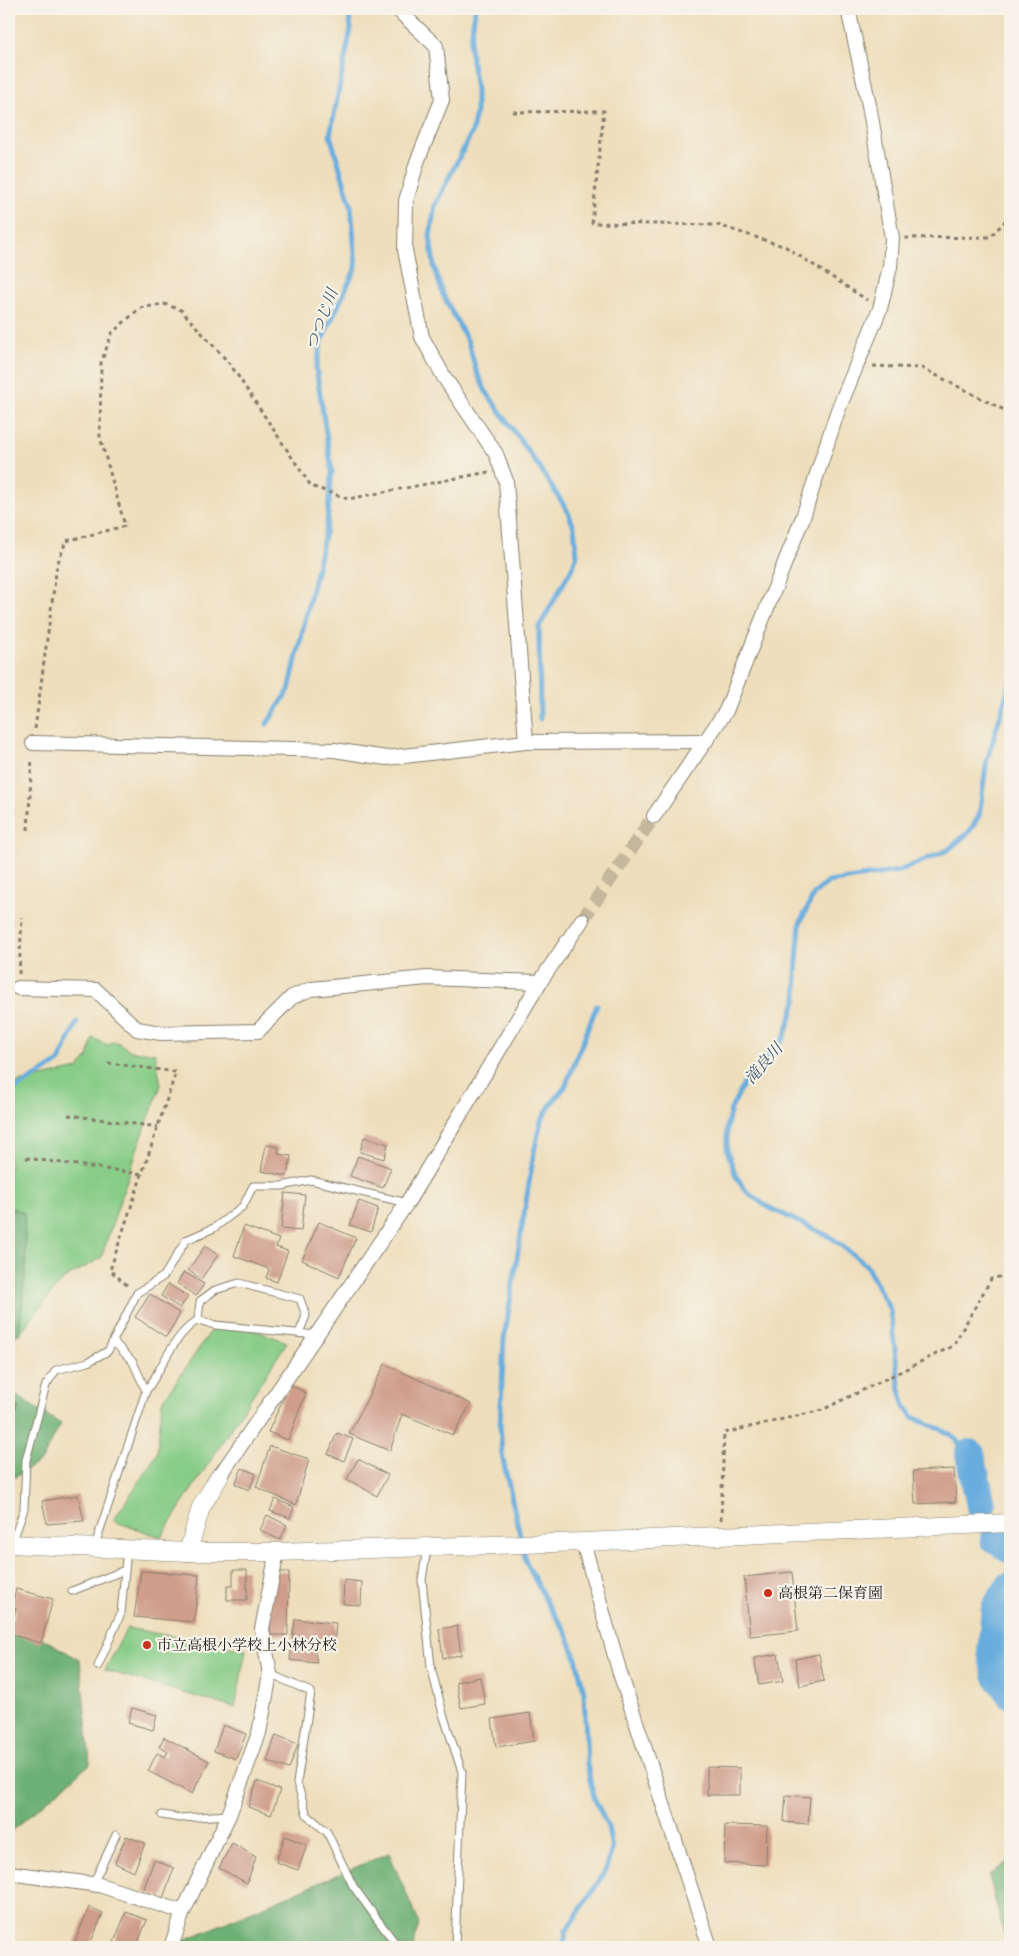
<svg xmlns="http://www.w3.org/2000/svg" width="1019" height="1956" font-family="'Libre Bodoni','Noto Serif JP',serif">
<style>
.green{fill:#87cc87;stroke:#527452}
.forest{fill:#6db074;stroke:#446648}
.lines{fill:none;stroke-linecap:round;stroke-linejoin:round}
.stream{stroke:#69adde;stroke-width:5}
.river{stroke:#69adde;stroke-width:30}
.building{fill:#cf9d8a}
.minor-tunnel{stroke:#c4b79c;stroke-width:14;stroke-dasharray:14 7;stroke-linecap:butt}
.service-casing{stroke:#857d6c;stroke-width:9}
.minor-casing{stroke:#857d6c;stroke-width:16}
.tertiary-casing{stroke:#857d6c;stroke-width:19}
.path{stroke:#857d6c;stroke-width:3;stroke-dasharray:4 4;stroke-linecap:butt}
.service{stroke:#fff;stroke-width:7}
.minor{stroke:#fff;stroke-width:14}
.tertiary{stroke:#fff;stroke-width:18}
.poi-dot{fill:#c8321e;stroke:#f7f3e8;stroke-width:2}
.labels{text-anchor:middle;stroke-width:4.5;stroke-linejoin:round;paint-order:stroke}
.poi-label{font-size:15px;fill:#1c1c1c;stroke:#f7f3e8;text-anchor:start}
.water-label{font-size:16px;font-style:italic;fill:#3b566a;stroke:#f7f3e8}
</style>
<rect width="100%" height="100%" fill="#f7f3e8"/>
<filter id="ink" filterUnits="userSpaceOnUse"><feTurbulence type="fractalNoise" baseFrequency=".02" numOctaves="2"/><feDisplacementMap in="SourceGraphic" scale="10" xChannelSelector="R" yChannelSelector="G"/><feConvolveMatrix kernelMatrix="1 2 1 2 8 2 1 2 1" color-interpolation-filters="sRGB"/></filter>
<filter id="wash" filterUnits="userSpaceOnUse"><feTurbulence type="fractalNoise" baseFrequency=".0096" numOctaves="4" result="noise"/><feDisplacementMap in="SourceGraphic" scale="20" xChannelSelector="R" yChannelSelector="G"/><feGaussianBlur stdDeviation="1.12" result="paint"/><feColorMatrix in="noise" values="0 0 0 0 0 0 0 0 0 0 0 0 0 0 0 0 0 1.4 0 .05"/><feComposite in="paint" operator="in"/></filter>
<g filter="url(#wash)">
<rect width="100%" height="100%" fill="#eedebc"/>
<g class="green">
<polygon points="93,1038 107,1045 115,1041 131,1051 155,1053 161,1085 138,1147 101,1258 62,1280 19,1334 24,1213 9,1207 9,1084 78,1069 88,1057"/>
<polygon points="237,1324 287,1342 161,1537 113,1521 157,1454 162,1402 215,1325"/>
<polygon points="127,1628 246,1650 235,1708 105,1670"/>
</g>
<g class="forest">
<polygon points="9,1207 24,1213 26,1266 19,1334 9,1337"/>
<polygon points="9,1391 61,1424 42,1460 9,1481"/>
<polygon points="9,1619 80,1660 90,1764 9,1833"/>
<path d="M1009,1623L1010,1626V1706C1003,1680 985,1644 1009,1623Z"/>
<polygon points="389,1853 419,1923 413,1947 168,1947"/>
<polygon points="1010,1860 1010,1947 1007,1947 989,1876"/>
</g>
<g class="lines">
<g class="stream">
<polyline points="475,9 470,47 476,90 476,112 472,132 435,205 430,236 434,266 443,295 468,342 476,370 485,390 539,467 567,510 574,527 577,555 573,566 539,627 540,719"/>
<polyline points="267,724 289,690 327,524 332,472 316,368 322,340 356,267 351,205 330,135 351,28 348,9"/>
<polyline points="9,1093 59,1062 77,1022"/>
<polyline points="970,1454 950,1434 913,1417 905,1406 900,1390 890,1310 866,1265 832,1238 766,1206 746,1191 736,1176 727,1150 727,1126 731,1109 744,1083 784,1038 797,998 796,973 800,923 814,894 828,882 899,871 948,850 969,832 979,816 987,760 1010,683"/>
<polyline points="564,1947 566,1931 604,1874 612,1849 608,1827 595,1800 591,1785 587,1764 584,1692 576,1658 565,1630 548,1605 526,1562 502,1455 500,1425 504,1339 534,1152 541,1121 551,1104 565,1087 597,1005"/>
</g>
<g class="river">
<polyline points="970,1454 981,1505"/>
<polyline points="995,1539 1010,1548"/>
<polyline points="1010,1587 996,1608 992,1652 997,1674 1010,1693"/>
</g>
</g>
<g id="blocks">
<g class="building">
<polygon points="364,1137 388,1144 384,1159 360,1152"/>
<polygon points="266,1145 279,1147 278,1154 291,1156 287,1176 261,1171"/>
<polygon points="358,1156 391,1168 383,1188 350,1176"/>
<polygon points="285,1193 305,1195 301,1231 281,1229"/>
<polygon points="359,1201 378,1208 371,1232 350,1225"/>
<polygon points="319,1222 356,1238 339,1277 302,1260"/>
<polygon points="244,1226 279,1239 276,1247 288,1251 277,1282 266,1278 269,1269 234,1256"/>
<polygon points="205,1246 218,1255 201,1279 188,1270"/>
<polygon points="184,1272 204,1284 196,1296 177,1283"/>
<polygon points="168,1284 188,1297 180,1308 161,1296"/>
<polygon points="150,1294 180,1314 166,1337 135,1317"/>
<polygon points="385,1364 471,1404 453,1435 402,1414 390,1451 349,1434"/>
<polygon points="290,1385 306,1393 288,1440 268,1432"/>
<polygon points="9,1401 16,1402 14,1417 9,1416"/>
<polygon points="337,1433 353,1439 344,1461 328,1454"/>
<polygon points="270,1446 309,1459 296,1505 256,1487"/>
<polygon points="358,1459 388,1475 377,1496 347,1479"/>
<polygon points="242,1468 256,1474 249,1490 235,1484"/>
<polygon points="954,1469 956,1502 915,1504 913,1471"/>
<polygon points="78,1495 84,1521 47,1524 42,1501"/>
<polygon points="275,1499 294,1507 290,1518 270,1511"/>
<polygon points="267,1515 287,1525 280,1540 260,1530"/>
<polygon points="233,1570 247,1570 247,1600 227,1600 227,1586 233,1586"/>
<polygon points="141,1571 199,1575 194,1622 134,1617"/>
<polygon points="271,1572 289,1572 288,1635 270,1635"/>
<polygon points="792,1572 798,1631 750,1636 744,1577"/>
<polygon points="344,1580 362,1582 361,1605 343,1604"/>
<polygon points="16,1589 53,1599 41,1643 9,1634 16,1609 12,1606"/>
<polygon points="295,1619 336,1623 334,1649 314,1647 317,1663 290,1660"/>
<polygon points="457,1626 461,1655 443,1658 439,1629"/>
<polygon points="778,1654 783,1681 759,1685 754,1658"/>
<polygon points="819,1654 824,1681 800,1686 795,1659"/>
<polygon points="480,1677 485,1704 461,1708 456,1682"/>
<polygon points="132,1708 157,1715 153,1730 128,1723"/>
<polygon points="530,1713 534,1741 496,1747 492,1719"/>
<polygon points="223,1725 246,1734 236,1759 214,1751"/>
<polygon points="276,1735 298,1744 289,1769 267,1761"/>
<polygon points="164,1737 209,1761 192,1794 148,1771 157,1753 165,1757 168,1752 159,1747"/>
<polygon points="707,1767 740,1768 740,1795 707,1795"/>
<polygon points="257,1781 280,1790 271,1815 248,1807"/>
<polygon points="786,1795 810,1797 808,1824 784,1822"/>
<polygon points="725,1825 767,1826 766,1865 724,1863"/>
<polygon points="126,1836 145,1843 134,1872 115,1863"/>
<polygon points="285,1836 307,1845 298,1870 276,1862"/>
<polygon points="232,1843 256,1857 247,1883 219,1868"/>
<polygon points="154,1860 174,1868 163,1898 143,1891"/>
<polygon points="89,1907 103,1913 89,1947 86,1947 75,1942"/>
<polygon points="126,1912 147,1920 136,1947 112,1947"/>
</g>
</g>
</g>
<g filter="url(#ink)">
<use href="#blocks" fill-opacity="0" stroke="#857d6c" stroke-width="1"/>
<g class="lines">
<polyline class="minor-tunnel" points="582,920 654,816"/>
<defs>
<g id="service">
<polyline points="198,1320 200,1301 215,1290 239,1283 300,1299 306,1316 299,1333"/>
<path d="M146,1391C163,1368 172,1336 198,1320L215,1325L316,1335"/>
<polyline points="12,1544 24,1509 26,1460 46,1385 56,1370 88,1362 108,1351 137,1293 164,1276 186,1240 214,1228 243,1206 253,1186 282,1186 311,1180 407,1203"/>
<polyline points="94,1548 146,1391 133,1362 113,1341"/>
<polyline points="427,1548 422,1580 431,1667 443,1714 462,1772 455,1947"/>
<polyline points="72,1591 125,1570"/>
<polyline points="98,1666 121,1613 127,1549"/>
<polyline points="270,1674 311,1692 297,1783 307,1815 327,1832 353,1886 377,1919 396,1944 406,1947"/>
<polyline points="162,1815 180,1818 229,1815"/>
<polyline points="93,1884 116,1835"/>
</g>
<g id="minor">
<polyline points="397,9 436,46 442,100 417,162 406,201 405,250 422,337 444,377 496,454 506,481 526,742"/>
<polyline points="33,743 334,750 386,758 526,742 706,741"/>
<polyline points="654,816 726,711 803,517 838,410 880,309 890,267 892,238 869,105 848,9"/>
<polyline points="18,988 96,990 137,1029 161,1033 258,1031 292,997 311,989 427,978 540,982"/>
<polyline points="219,1477 407,1203 540,982 582,920"/>
<polyline points="583,1542 619,1670 710,1947"/>
<polyline points="9,1873 99,1885 183,1912"/>
<polyline points="171,1947 183,1912 229,1815 259,1733 270,1674 262,1629 277,1552"/>
</g>
<g id="tertiary">
<polyline points="9,1544 188,1552 277,1552 583,1542 1010,1523"/>
<polyline points="188,1552 201,1507 219,1477"/>
</g>
</defs>
<use href="#service" class="service-casing"/>
<use href="#minor" class="minor-casing"/>
<use href="#tertiary" class="tertiary-casing"/>
<g class="path">
<polyline points="513,112 604,111 592,223 718,225 786,247 867,300"/>
<polyline points="905,238 990,237 1010,216"/>
<polyline points="873,366 922,368 1010,413"/>
<polyline points="35,729 57,565 66,541 125,526 100,437 101,363 112,333 140,308 164,304 181,310 230,364 311,486 348,499 489,472"/>
<polyline points="28,830 32,758"/>
<polyline points="19,974 22,917"/>
<polyline points="108,1063 176,1072 110,1270 129,1287"/>
<polyline points="68,1115 158,1127"/>
<polyline points="26,1158 142,1174"/>
<polyline points="721,1520 724,1433 822,1410 953,1346 991,1279 1010,1274"/>
</g>
<use href="#service" class="service"/>
<use href="#minor" class="minor"/>
<use href="#tertiary" class="tertiary"/>
</g>
</g>
<g class="poi-dot">
<circle cx="768" cy="1593" r="5"/>
<circle cx="147" cy="1645" r="5"/>
</g>
<g class="labels">
<g class="poi-label">
<text x="778" y="1598">高根第二保育園</text>
<text x="157" y="1650">市立高根小学校上小林分校</text>
</g>
<g class="water-label">
<text transform="translate(321 319) rotate(-69)" y="6">つつじ川</text>
<text transform="translate(763 1063) rotate(-49)" y="6">滝良川</text>
</g>
</g>
<rect width="1019" height="1956" fill="none" stroke="#f7f3e8" stroke-width="30"/>
</svg>
